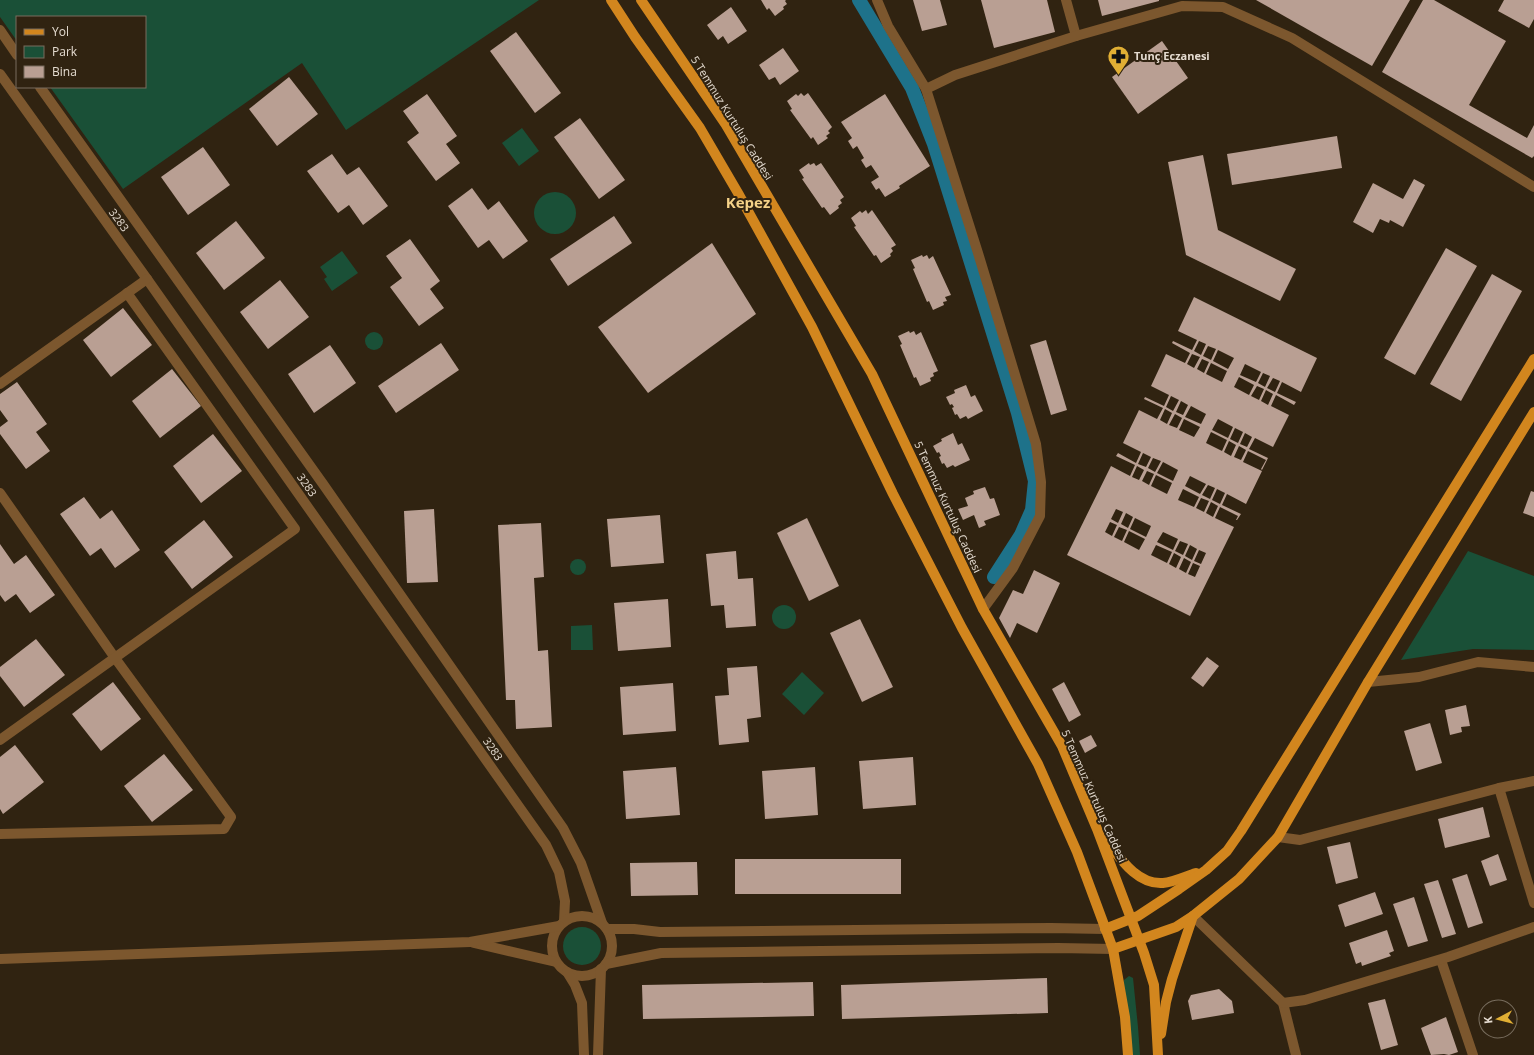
<svg xmlns="http://www.w3.org/2000/svg" width="1534" height="1055" font-family="'Open Sans',sans-serif">
<style>
.green{fill:#1a5037}
.lines{fill:none;stroke-linecap:round;stroke-linejoin:round}
.canal{stroke:#1e728a;stroke-width:14}
.building{fill:#b99f93;fill-rule:evenodd}
.minor{stroke:#7c572e;stroke-width:10}
.major{stroke:#d2861e;stroke-width:10}
.labels{text-anchor:middle;stroke-width:4;stroke-linejoin:round;paint-order:stroke}
.poi-label{font-size:11px;font-weight:bold;fill:#e5dcd1;stroke:#302311;text-anchor:start}
.street-label{font-size:11px;fill:#e5dcd1;stroke:#302311}
.district-label{font-size:15px;font-weight:bold;fill:#f5d288;stroke:#302311}
</style>
<rect width="100%" height="100%" fill="#302311"/>
<g class="green">
<polygon points="0,0 539,0 346,130 302,63 123,189 50,87 145,87 145,17 17,17 17,41 0,17"/>
<polygon points="522,128 539,151 519,166 502,143"/>
<circle cx="555" cy="213" r="21"/>
<polygon points="342,251 358,273 332,291 324,279 327,277 320,267"/>
<circle cx="374" cy="341" r="9"/>
<polygon points="1468,551 1534,576 1534,650 1473,649 1401,660"/>
<circle cx="578" cy="567" r="8"/>
<circle cx="784" cy="617" r="12"/>
<polygon points="592,625 593,650 571,650 571,626"/>
<polygon points="802,672 824,693 804,715 782,694"/>
<circle cx="582" cy="946" r="19"/>
<polygon points="1129,976 1133,978 1138,1027 1140,1055 1128,1055 1120,995 1124,980"/>
</g>
<g class="lines">
<polyline class="canal" points="859,0 912,88 934,144 1018,413 1035,481 1032,510 1021,535 994,577"/>
</g>
<g class="building">
<polygon points="761,0 786,0 785,1 787,4 783,7 784,9 775,16 769,8 767,10"/>
<polygon points="913,0 940,0 947,25 922,31"/>
<polygon points="981,0 1047,0 1055,32 994,48"/>
<polygon points="1098,0 1159,0 1159,1 1102,16"/>
<polygon points="1256,0 1410,0 1372,66"/>
<polygon points="1423,0 1434,0 1506,41 1469,105 1527,138 1534,125 1534,156 1532,158 1382,72"/>
<polygon points="1504,0 1534,0 1534,19 1529,28 1498,11"/>
<polygon points="731,7 747,31 728,44 723,36 718,40 707,25"/>
<polygon points="516,32 561,93 535,113 490,51"/>
<polygon points="1162,41 1188,78 1138,114 1112,77"/>
<polygon points="783,48 799,71 780,85 775,77 769,80 759,65"/>
<polygon points="289,77 318,114 277,146 249,109"/>
<polygon points="801,93 804,96 808,93 832,127 828,131 830,133 826,136 828,138 818,145 813,137 811,139 790,110 792,109 787,101 796,94 798,96"/>
<polygon points="427,94 457,136 446,144 460,163 436,181 407,142 419,133 403,111"/>
<polygon points="885,94 930,166 899,186 900,188 885,197 879,188 876,190 871,182 879,177 871,165 866,168 861,160 864,158 857,146 853,149 848,141 852,138 841,122"/>
<polygon points="580,118 625,180 599,199 554,137"/>
<polygon points="1337,136 1342,168 1232,185 1227,154"/>
<polygon points="203,147 230,185 188,215 161,177"/>
<polygon points="332,154 347,175 359,167 388,206 363,225 349,205 338,213 307,171"/>
<polygon points="1203,155 1218,230 1296,269 1280,301 1186,255 1168,162"/>
<polygon points="809,163 810,165 814,163 816,166 821,163 844,197 840,200 842,203 838,206 839,208 830,215 824,207 822,208 802,179 804,178 799,170"/>
<polygon points="1414,179 1425,185 1403,227 1390,220 1389,223 1380,219 1373,233 1353,222 1373,183 1403,199"/>
<polygon points="472,188 488,210 499,201 528,241 503,259 489,240 478,248 448,206"/>
<polygon points="866,210 868,214 872,210 896,245 891,248 893,251 890,254 891,256 881,263 876,255 874,256 854,227 856,226 851,218 860,211 862,213"/>
<polygon points="614,216 632,243 568,286 550,259"/>
<polygon points="236,221 265,258 224,290 196,253"/>
<polygon points="410,239 440,281 430,289 444,308 419,326 390,287 402,278 386,256"/>
<polygon points="712,243 756,314 648,393 598,327"/>
<polygon points="1446,248 1477,266 1415,375 1384,358"/>
<polygon points="922,255 923,257 927,255 929,259 933,256 951,295 945,297 947,301 943,302 944,305 933,310 929,301 927,302 913,269 915,268 911,260"/>
<polygon points="1492,274 1522,291 1461,401 1430,384"/>
<polygon points="280,280 309,317 268,349 240,312"/>
<path d="M1194,297L1317,358L1301,392L1282,382L1277,393L1296,402L1294,405L1276,395L1271,406L1289,415L1273,447L1255,438L1249,449L1268,458L1262,470L1261,469L1266,460L1248,451L1243,462L1262,471L1246,504L1227,494L1222,505L1241,514L1237,520H1236L1238,516L1220,507L1215,518L1234,527L1190,616L1067,555L1111,466L1130,476L1135,465L1116,456L1118,453L1136,463L1141,452L1123,443L1139,410L1157,419L1163,408L1144,399L1145,397L1164,406L1169,395L1151,386L1166,354L1185,363L1190,353L1172,343L1173,341L1192,350L1197,340L1178,331ZM1199,341L1206,344L1201,355L1194,351ZM1208,346L1216,349L1211,360L1203,356ZM1218,350L1234,358L1228,369L1213,361ZM1192,354L1200,357L1194,368L1187,364ZM1202,359L1209,362L1204,373L1197,369ZM1211,363L1227,371L1222,382L1206,374ZM1245,364L1261,372L1256,382L1240,375ZM1263,373L1270,376L1265,387L1258,383ZM1239,377L1254,385L1249,395L1234,387ZM1273,378L1280,381L1275,392L1267,388ZM1257,386L1264,389L1259,400L1251,396ZM1266,390L1273,394L1268,405L1261,401ZM1171,396L1179,400L1173,411L1166,407ZM1181,401L1188,405L1183,415L1176,412ZM1191,406L1206,414L1201,424L1185,417ZM1165,409L1172,413L1167,424L1160,420ZM1175,414L1182,418L1177,428L1169,425ZM1184,419L1200,427L1194,437L1179,430ZM1218,419L1233,427L1228,438L1212,430ZM1235,428L1243,432L1238,443L1230,439ZM1211,432L1227,440L1222,451L1206,443ZM1245,433L1252,437L1247,447L1240,444ZM1229,441L1236,445L1231,456L1224,452ZM1239,446L1246,450L1241,460L1234,457ZM1143,453L1151,457L1146,467L1138,464ZM1153,458L1161,461L1155,472L1148,468ZM1163,462L1178,470L1173,481L1157,473ZM1137,466L1144,470L1139,480L1132,477ZM1147,471L1154,474L1149,485L1142,481ZM1156,475L1172,483L1167,494L1151,486ZM1190,476L1206,484L1200,494L1185,486ZM1208,485L1215,488L1210,499L1202,495ZM1183,489L1199,497L1194,507L1178,500ZM1217,489L1225,493L1220,504L1212,500ZM1201,498L1209,501L1204,512L1196,508ZM1211,502L1218,506L1213,517L1206,513ZM1116,509L1123,512L1118,523L1111,519ZM1126,513L1133,517L1128,528L1121,524ZM1135,518L1151,526L1146,537L1130,529ZM1110,522L1117,525L1112,536L1105,532ZM1119,527L1127,530L1122,541L1114,537ZM1129,531L1145,539L1139,550L1124,542ZM1163,532L1178,539L1173,550L1157,542ZM1180,541L1188,544L1183,555L1175,551ZM1156,545L1172,552L1167,563L1151,555ZM1190,545L1197,549L1192,560L1185,556ZM1199,550L1206,553L1201,564L1194,561ZM1174,553L1181,557L1176,568L1169,564ZM1184,558L1191,562L1186,573L1179,569ZM1193,563L1200,566L1195,577L1188,574Z"/>
<polygon points="123,308 152,345 111,377 83,340"/>
<polygon points="909,331 910,333 914,331 916,335 921,332 938,371 933,373 934,376 930,378 931,381 920,386 916,377 914,378 900,345 902,344 898,336"/>
<polygon points="1046,340 1067,410 1051,415 1030,345"/>
<polygon points="441,343 459,370 396,413 378,386"/>
<polygon points="330,345 356,383 314,413 288,374"/>
<polygon points="172,369 201,406 160,438 132,401"/>
<polygon points="17,382 47,424 36,432 50,451 26,469 0,434 0,427 8,421 0,410 0,394"/>
<polygon points="966,385 971,397 975,395 983,411 968,419 966,416 960,419 957,414 955,415 952,408 954,407 952,404 950,405 946,397 955,393 954,390"/>
<polygon points="953,433 958,445 962,443 970,460 955,467 953,465 947,468 944,463 942,464 939,457 941,456 939,452 937,453 933,446 942,441 941,439"/>
<polygon points="213,434 242,471 201,503 173,466"/>
<polygon points="985,487 990,499 994,498 1000,515 984,521 986,525 979,528 974,515 963,520 958,509 968,506 965,498 974,494 973,491"/>
<polygon points="1531,491 1534,492 1534,517 1523,513"/>
<polygon points="84,497 100,519 112,510 140,550 115,568 101,548 90,556 60,514"/>
<polygon points="434,509 438,582 407,583 404,511"/>
<polygon points="660,515 664,563 611,567 607,519"/>
<polygon points="807,518 839,586 809,601 777,533"/>
<polygon points="204,520 233,557 192,589 164,552"/>
<polygon points="541,523 544,577 534,578 538,651 548,650 552,727 516,729 515,700 506,700 498,525"/>
<polygon points="0,544 14,564 26,555 55,595 30,613 16,594 5,602 0,595"/>
<polygon points="736,551 738,579 753,578 756,626 726,628 724,605 711,606 706,554"/>
<polygon points="1034,570 1060,583 1037,633 1017,623 1010,638 999,618 1013,590 1023,594"/>
<polygon points="668,599 671,647 618,651 614,603"/>
<polygon points="860,619 893,687 862,702 830,633"/>
<polygon points="36,639 65,675 24,707 0,676 0,667"/>
<polygon points="1207,657 1219,666 1203,687 1191,678"/>
<polygon points="757,666 761,717 747,719 749,742 719,745 715,696 729,695 727,668"/>
<polygon points="113,682 141,719 101,751 72,714"/>
<polygon points="1064,682 1081,715 1069,722 1052,689"/>
<polygon points="673,683 676,731 623,735 620,687"/>
<polygon points="1466,705 1470,726 1461,727 1462,732 1450,735 1445,710"/>
<polygon points="1430,723 1442,763 1416,771 1404,731"/>
<polygon points="1091,735 1097,746 1085,753 1079,741"/>
<polygon points="15,745 44,782 3,814 0,809 0,757"/>
<polygon points="164,754 193,790 152,822 124,786"/>
<polygon points="913,757 916,805 863,809 859,761"/>
<polygon points="676,767 680,815 626,819 623,771"/>
<polygon points="815,767 818,815 765,819 762,771"/>
<polygon points="1483,807 1490,837 1445,848 1438,819"/>
<polygon points="1350,842 1358,878 1336,884 1327,847"/>
<polygon points="1498,854 1507,880 1490,886 1481,861"/>
<rect x="735" y="859" width="166" height="35"/>
<polygon points="697,862 698,895 631,896 630,863"/>
<polygon points="1467,874 1483,923 1468,928 1452,879"/>
<polygon points="1438,880 1456,934 1442,938 1424,884"/>
<polygon points="1375,892 1383,914 1345,927 1338,905"/>
<polygon points="1414,897 1428,941 1408,947 1393,904"/>
<polygon points="1387,930 1394,951 1389,953 1391,956 1362,966 1361,962 1356,964 1349,943"/>
<polygon points="1047,978 1048,1013 842,1019 841,985"/>
<polygon points="813,982 814,1016 643,1019 642,985"/>
<polygon points="1219,989 1232,1001 1234,1013 1192,1020 1188,1001 1191,995"/>
<polygon points="1385,999 1398,1045 1381,1050 1368,1003"/>
<polygon points="1446,1017 1458,1052 1449,1055 1444,1054 1431,1055 1421,1028"/>
</g>
<g class="lines">
<g class="minor">
<polyline points="877,0 888,26 926,89 978,253 1036,444 1041,482 1040,516 1013,568 983,609"/>
<polyline points="1066,0 1076,36"/>
<polyline points="0,30 17,55"/>
<polyline points="0,74 147,279 546,845 559,872 565,901 564,921"/>
<polyline points="40,87 323,484 563,828 581,863 602,923"/>
<polyline points="926,89 955,75 1076,36 1182,6 1223,7 1292,38 1534,187"/>
<polyline points="0,384 147,279"/>
<polyline points="0,493 115,658 231,817 224,829 0,834"/>
<polyline points="1368,682 1419,677 1478,662 1534,667"/>
<polyline points="0,740 295,529 127,293"/>
<polyline points="1499,788 1534,903"/>
<polyline points="1278,837 1300,840 1499,788 1534,781"/>
<circle cx="582" cy="946" r="30"/>
<polyline points="1193,916 1283,1003 1296,1055"/>
<polyline points="607,929 634,929 660,932 1051,928 1105,929"/>
<polyline points="474,943 556,962"/>
<polyline points="0,959 470,942 559,926"/>
<polyline points="1441,960 1473,1055"/>
<polyline points="606,964 661,953 1058,948 1113,949"/>
<polyline points="567,972 575,985 582,1003 584,1055"/>
<polyline points="1283,1003 1305,1000 1448,957 1534,927"/>
<polyline points="598,1055 601,969"/>
</g>
<g class="major">
<polyline points="611,0 635,37 700,128 738,193 812,327 893,494 962,628 1038,764 1077,852 1113,949 1125,1017 1128,1055"/>
<polyline points="641,0 726,125 872,374 983,609 1062,746 1097,829 1144,953 1154,985 1158,1055"/>
<path d="M1106,840C1120,858 1137,885 1163,883C1174,882 1186,876 1196,873"/>
<polyline points="1105,929 1138,916 1179,889 1206,870 1227,851 1241,831 1534,359"/>
<polyline points="1113,949 1176,927 1193,916 1239,879 1278,837 1368,682 1534,412"/>
<polyline points="1161,1034 1166,1002 1172,979 1193,916"/>
</g>
</g>
<defs>
<symbol id="pharmacy-pin" viewBox="-11 -11 22 30"><path d="M0 17L-7.5 6A9.5 9.5 0 1 1 7.5 6Z" fill="#e1af34" stroke="#302311"/><path d="M-2-6h4v4h4v4h-4v4h-4v-4h-4v-4h4Z" fill="#111"/></symbol>
</defs>
<g fill-rule="evenodd">
<use href="#pharmacy-pin" x="1106" y="44" width="25" height="34"/>
</g>
<g class="labels">
<g class="poi-label">
<text x="1134" y="60">Tunç Eczanesi</text>
</g>
<g class="street-label">
<text transform="translate(732 118) rotate(58)" y="4">5 Temmuz Kurtuluş Caddesi</text>
<text transform="translate(119 220) rotate(54)" y="4">3283</text>
<text transform="translate(307 485) rotate(55)" y="4">3283</text>
<text transform="translate(948 507) rotate(65)" y="4">5 Temmuz Kurtuluş Caddesi</text>
<text transform="translate(493 749) rotate(55)" y="4">3283</text>
<text transform="translate(1094 796) rotate(66)" y="4">5 Temmuz Kurtuluş Caddesi</text>
</g>
<g class="district-label">
<text x="748" y="208">Kepez</text>
</g>
</g>
<rect x="16" y="16" width="130" height="72" fill="#302311" stroke="#786d5e"/>
<rect x="24" y="29" width="20" height="6" fill="#d2861e" stroke="#786d5e"/>
<text x="52" y="36" font-size="12" fill="#e5dcd1">Yol</text>
<rect x="24" y="46" width="20" height="12" fill="#1a5037" stroke="#786d5e"/>
<text x="52" y="56" font-size="12" fill="#e5dcd1">Park</text>
<rect x="24" y="66" width="20" height="12" fill="#b99f93" stroke="#786d5e"/>
<text x="52" y="76" font-size="12" fill="#e5dcd1">Bina</text>
<g transform="translate(1498 1019) rotate(263)"><circle r="19" fill="#302311" stroke="#786d5e"/>
<path d="M0-3L7 15L0 10L-7 15Z" fill="#e1af34"/>
<text y="-6" font-size="11" font-weight="bold" text-anchor="middle" fill="#e5dcd1">K</text>
</g>
</svg>
